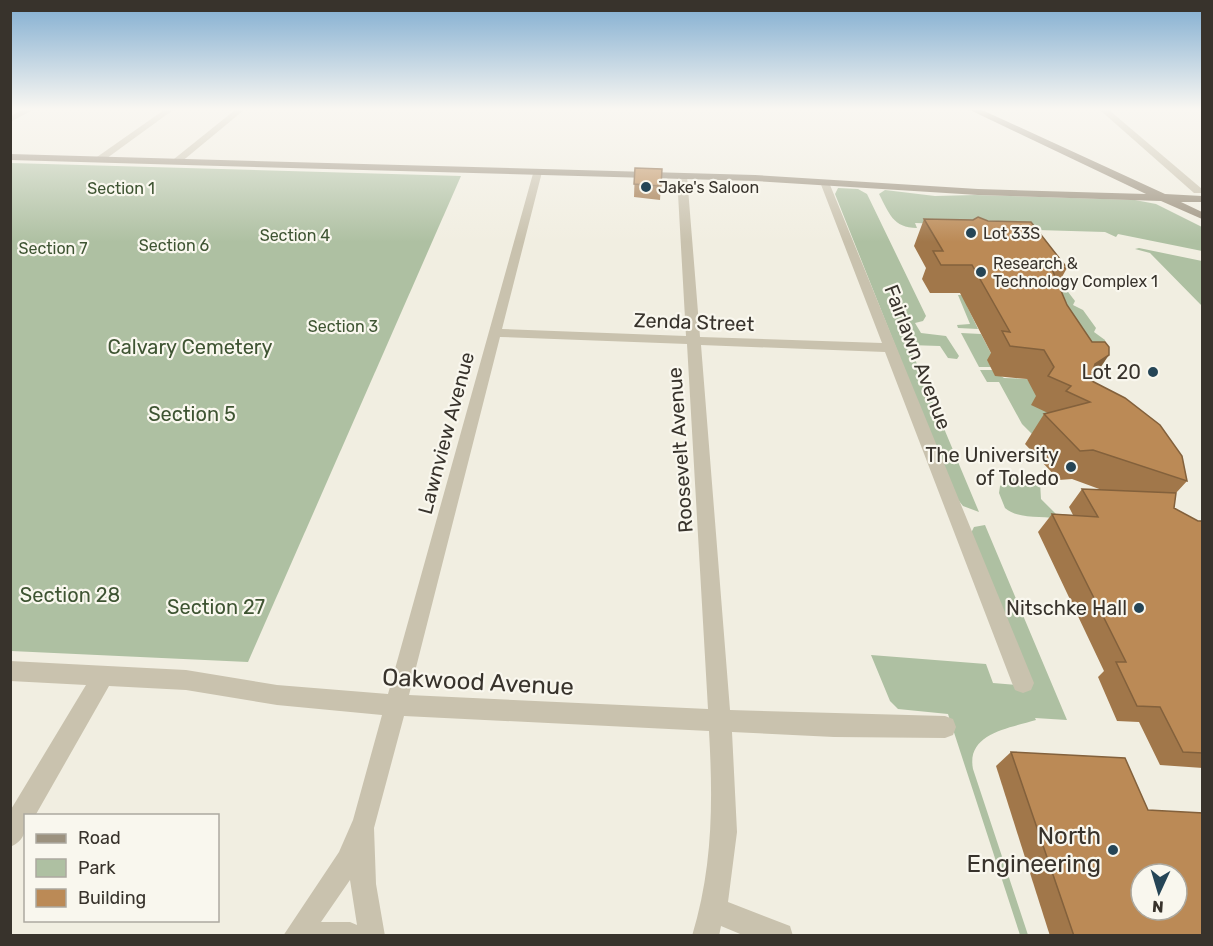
<svg xmlns="http://www.w3.org/2000/svg" width="1213" height="946" font-family="Rubik,sans-serif">
<style>
.green{fill:#aec0a2}
.lines{fill:none;stroke-linecap:round;stroke-linejoin:round}
.street{fill:#c9c2ae;fill-rule:evenodd}
.secondary{fill:#9c927f;fill-rule:evenodd}
.wall{fill:#a1774a}
.shaded-wall{fill:#83613c}
.building{fill:#bb8a56;stroke:#83613c;stroke-width:1.5;fill-rule:evenodd}
.poi-dot{fill:#254556;stroke:#f9f7ee;stroke-width:2}
.labels{text-anchor:middle;stroke-width:4.5;stroke-linejoin:round;paint-order:stroke}
.far-poi-label{font-size:16px;fill:#38332c;stroke:#f9f7ee;text-anchor:start}
.far-park-label{font-size:16px;fill:#3e5432;stroke:#f9f7ee}
.street-label{font-size:20px;fill:#38332c;stroke:#f9f7ee}
.park-label{font-size:20px;fill:#3e5432;stroke:#f9f7ee}
.poi-label{font-size:20px;fill:#38332c;stroke:#f9f7ee;text-anchor:end}
.near-street-label{font-size:24px;fill:#38332c;stroke:#f9f7ee}
.near-poi-label{font-size:24px;fill:#38332c;stroke:#f9f7ee;text-anchor:end}
</style>
<rect width="100%" height="100%" fill="#f1eee1"/>
<g class="green">
<polygon points="11,163 461,176 248,662 11,651"/>
<polygon points="838,188 858,189 867,194 926,316 923,321 915,323 921,333 946,336 959,356 957,359 948,358 940,346 909,345 979,512 963,506 955,496 835,194"/>
<path d="M885,190L935,196L975,195L1135,200L1156,204L1202,227V251L1118,234L1116,237L1105,232L1037,230L1016,226L915,223L917,228C893,228 889,213 879,194Z"/>
<polygon points="1139,248 1202,261 1202,306 1150,253 1135,249"/>
<path d="M1059,280L1075,301L1073,305L1083,310L1096,328L1094,332L1105,340C1106,349 1110,359 1099,368L967,306L978,329L958,328L957,325L970,324L958,295L1032,296Z"/>
<polygon points="961,333 981,334 995,361 991,367 979,367"/>
<polygon points="980,370 992,370 1004,378 1027,379 1052,415 1034,436 1022,424 999,382 987,382"/>
<path d="M1014,475L1028,476L1040,482L1041,499L1062,520C1044,514 1020,521 1005,508L999,493L1000,486Z"/>
<path d="M985,525L1067,720L1035,718L1036,720C1010,728 966,733 973,769L1028,935H1020L948,714L898,709L890,701L871,655L986,664L993,683L1017,685L971,533L974,527Z"/>
</g>
<g class="lines">
<g class="street">
<polygon points="23,110 33,110 10,122 10,116"/>
<polygon points="164,110 173,110 103,161 97,161 97,157"/>
<polygon points="235,110 244,110 180,163 174,163 174,159"/>
<polygon points="1100,110 1109,110 1202,189 1202,193 1194,193"/>
<path d="M534,170L542,172L502,329L686,336L677,176L682,173L687,176L700,337L882,343L820,182L828,180L1034,683L1031,690L1023,693L1015,690L1012,683L885,352L701,345L730,710L945,716L953,719L956,727L953,735L945,738L834,737L732,732L737,832L728,902L790,926L793,936H745L721,926L719,936H692C713,867 713,802 709,731L404,716L374,828L376,884L385,936H283L339,852L353,820L382,715L277,705L186,690L109,686L35,816H26C26,830 25,841 10,847V811L86,685L10,681V661L186,670L277,685L388,694ZM500,337L687,344L708,709L409,695ZM350,880L357,925L350,922H321Z"/>
</g>
<polygon class="secondary" points="970,110 982,110 1165,194 1202,196 1202,202 1181,202 1202,212 1202,219 1161,201 978,195 755,181 10,160 10,154 755,175 978,189 1146,194"/>
</g>
<g class="wall">
<polygon points="635,168 662,169 660,200 634,197"/>
<polygon points="924,219 1067,268 1058,284 1092,381 1187,481 1176,493 1174,508 1198,521 1203,521 1203,768 1160,765 1139,722 1117,721 1098,677 1104,671 1038,532 1052,514 1073,515 1069,507 1082,489 1102,490 1072,479 1059,480 1025,444 1044,414 1048,413 1031,405 1036,396 1027,379 995,376 987,360 991,353 960,293 930,293 922,279 926,268 914,246"/>
<polygon points="1011,752 1148,810 1203,936 1050,936 996,766"/>
</g>
<polygon class="shaded-wall" points="1109,355 1089,384 1095,364"/>
<g class="building">
<polygon points="635,168 662,169 661,186 634,184"/>
<polygon points="978,217 988,221 1031,222 1067,268 1051,267 1067,305 1092,342 1105,342 1109,347 1109,355 1095,364 1090,380 1125,398 1160,425 1182,456 1187,481 1093,450 1080,451 1044,414 1090,402 1066,391 1071,386 1048,376 1054,367 1044,350 1010,346 1002,331 1010,332 972,265 941,265 933,251 943,251 924,219 973,220"/>
<polygon points="1082,489 1176,493 1174,508 1198,521 1203,521 1203,753 1183,752 1160,707 1137,706 1116,662 1126,662 1052,514 1098,517"/>
<path d="M1011,752L1125,758L1148,810L1203,813V936H1074ZM1141,874H1177V910H1141Z"/>
</g>
<linearGradient id="sky" x2="0" y2="1"><stop stop-color="#7facd0"/><stop offset="0.45" stop-color="#f9f7f2"/><stop offset="1" stop-color="#f9f7f2" stop-opacity="0"/></linearGradient>
<rect width="1213" height="242" fill="url(#sky)"/>
<g class="poi-dot">
<circle cx="646" cy="187" r="6"/>
<circle cx="971" cy="233" r="6"/>
<circle cx="981" cy="272" r="6"/>
<circle cx="1153" cy="372" r="6"/>
<circle cx="1071" cy="467" r="6"/>
<circle cx="1139" cy="608" r="6"/>
<circle cx="1113" cy="850" r="6"/>
</g>
<g class="labels">
<g class="far-poi-label">
<text x="658" y="193">Jake's Saloon</text>
<text x="983" y="239">Lot 33S</text>
<text x="993" y="269">Research &amp;<tspan x="993" dy="18">Technology Complex 1</tspan></text>
</g>
<g class="far-park-label">
<text x="121" y="194">Section 1</text>
<text x="295" y="241">Section 4</text>
<text x="174" y="251">Section 6</text>
<text x="53" y="254">Section 7</text>
<text x="343" y="332">Section 3</text>
</g>
<g class="street-label">
<text transform="translate(694 322) rotate(2)" y="7">Zenda Street</text>
<text transform="translate(918 357) rotate(69)" y="7">Fairlawn Avenue</text>
<text transform="translate(446 433) rotate(-75)" y="7">Lawnview Avenue</text>
<text transform="translate(680 450) rotate(-94)" y="7">Roosevelt Avenue</text>
</g>
<g class="park-label">
<text x="190" y="354">Calvary Cemetery</text>
<text x="192" y="421">Section 5</text>
<text x="70" y="602">Section 28</text>
<text x="216" y="614">Section 27</text>
</g>
<g class="poi-label">
<text x="1141" y="379">Lot 20</text>
<text x="1059" y="462">The University<tspan x="1059" dy="23">of Toledo</tspan></text>
<text x="1127" y="615">Nitschke Hall</text>
</g>
<g class="near-street-label">
<text transform="translate(478 682) rotate(3)" y="8">Oakwood Avenue</text>
</g>
<g class="near-poi-label">
<text x="1101" y="844">North<tspan x="1101" dy="28">Engineering</tspan></text>
</g>
</g>
<rect width="1213" height="946" fill="none" stroke="#38332c" stroke-width="24"/>
<rect x="24" y="814" width="195" height="108" fill="#f9f7ee" stroke="#aca9a0" stroke-width="1.5"/>
<rect x="36" y="834" width="30" height="9" fill="#9c927f" stroke="#aca9a0" stroke-width="1.5"/>
<text x="78" y="844" font-size="18" fill="#38332c">Road</text>
<rect x="36" y="859" width="30" height="18" fill="#aec0a2" stroke="#aca9a0" stroke-width="1.5"/>
<text x="78" y="874" font-size="18" fill="#38332c">Park</text>
<rect x="36" y="889" width="30" height="18" fill="#bb8a56" stroke="#aca9a0" stroke-width="1.5"/>
<text x="78" y="904" font-size="18" fill="#38332c">Building</text>
<g transform="translate(1159 892) rotate(184)"><circle r="28" fill="#f9f7ee" stroke="#aca9a0" stroke-width="1.5"/>
<path d="M0-4.5L10 22L0 15L-10 22Z" fill="#254556"/>
<text y="-9" font-size="16" font-weight="bold" text-anchor="middle" fill="#38332c">N</text>
</g>
</svg>
